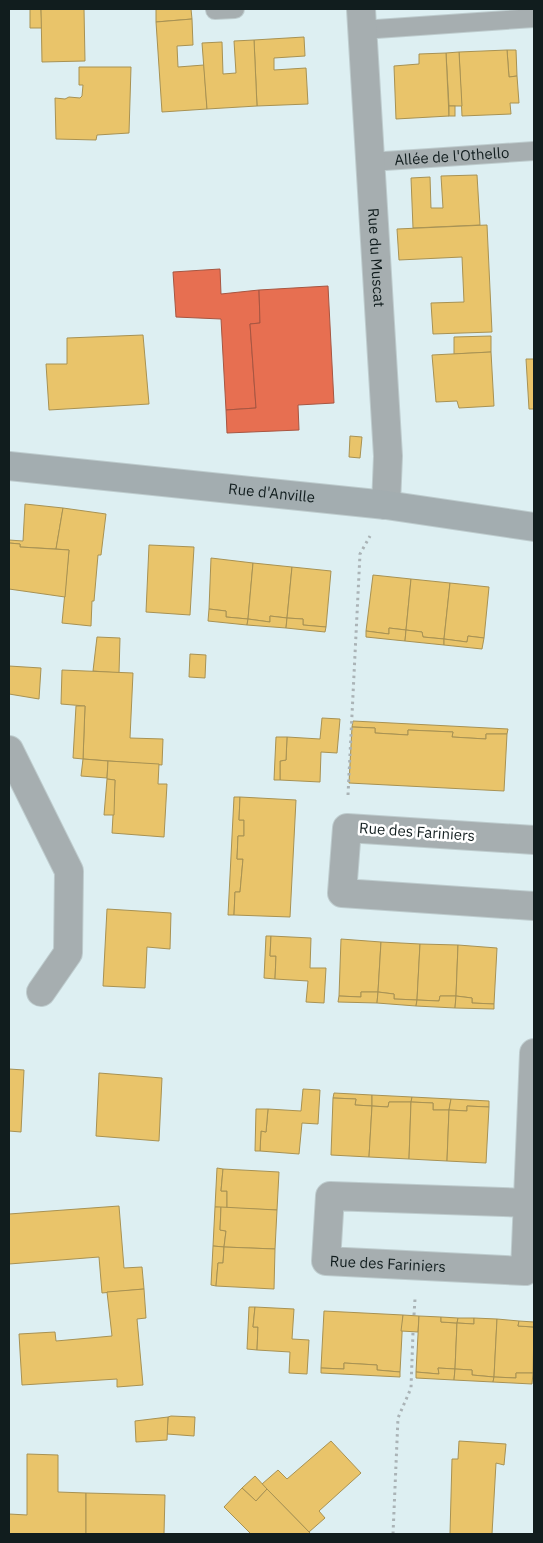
<svg xmlns="http://www.w3.org/2000/svg" width="543" height="1543" font-family="'IBM Plex Sans',sans-serif">
<style>
.homes{fill:#e9c46a;stroke:#a89253}
.shops{fill:#e76f51;stroke:#a75642}
.lines{fill:none;stroke-linecap:round;stroke-linejoin:round}
.lane-casing{stroke:#beccce;stroke-width:20}
.street-casing{stroke:#beccce;stroke-width:30}
.secondary-casing{stroke:#beccce;stroke-width:30}
.path{stroke:#aab3b6;stroke-width:3;stroke-dasharray:2.5 4;stroke-linecap:butt}
.lane{stroke:#a6aeb0;stroke-width:18}
.street{stroke:#a6aeb0;stroke-width:28}
.secondary{stroke:#a3adb0;stroke-width:28}
.labels{text-anchor:middle;stroke-width:5;stroke-linejoin:round;paint-order:stroke}
.street-label{font-size:15px;fill:#111d1e;stroke:#fff}
</style>
<rect width="100%" height="100%" fill="#ddeff2"/>
<g class="homes">
<polygon points="30,9 41,9 42,28 30,28"/>
<polygon points="41,9 84,9 85,61 42,62"/>
<polygon points="156,9 191,9 192,19 156,22"/>
<polygon points="192,19 193,45 177,46 178,67 204,65 207,109 162,112 156,22"/>
<polygon points="304,37 305,56 274,58 274,70 306,68 308,104 257,106 254,40"/>
<polygon points="254,40 257,106 207,109 202,43 222,42 223,74 236,73 234,41"/>
<polygon points="507,50 516,50 517,76 509,77"/>
<polygon points="507,50 509,77 517,76 519,103 510,103 511,114 462,116 459,52"/>
<polygon points="459,52 462,106 449,106 446,53"/>
<polygon points="446,53 449,116 396,119 394,66 419,64 419,54"/>
<polygon points="79,67 131,67 129,133 97,135 96,140 56,139 55,98 65,99 69,97 80,98 82,96 83,85 79,85"/>
<rect x="449" y="106" width="6" height="10"/>
<polygon points="477,175 480,225 413,228 411,178 430,177 431,208 443,208 441,176"/>
<polygon points="487,225 492,332 433,334 431,303 464,302 462,257 399,260 397,229"/>
<polygon points="143,335 149,404 49,410 46,364 67,364 67,338"/>
<polygon points="491,336 491,352 454,354 454,337"/>
<polygon points="491,352 494,406 459,408 457,401 436,402 432,355"/>
<polygon points="526,359 534,359 534,409 529,409"/>
<polygon points="350,436 362,437 360,458 349,457"/>
<polygon points="25,504 63,508 56,549 20,547 20,544 9,543 9,540 23,541"/>
<polygon points="63,508 106,514 101,555 98,555 94,601 92,601 91,626 62,623 69,550 56,549"/>
<polygon points="9,543 20,544 20,547 69,550 65,597 9,589"/>
<polygon points="149,545 194,547 190,615 146,612"/>
<polygon points="211,558 253,563 248,619 226,617 226,611 209,609"/>
<polygon points="253,563 292,567 287,618 270,616 270,622 248,619"/>
<polygon points="292,567 331,571 326,627 303,625 303,619 287,618"/>
<polygon points="373,575 411,579 406,630 389,628 389,634 366,631"/>
<polygon points="411,579 450,583 444,639 423,637 422,632 406,630"/>
<polygon points="450,583 489,587 484,638 468,636 467,642 444,639"/>
<polygon points="209,609 226,611 226,617 248,619 247,625 208,621"/>
<polygon points="270,616 287,618 286,628 247,625 248,619 270,622"/>
<polygon points="287,618 303,619 303,625 326,627 325,632 286,628"/>
<polygon points="389,628 406,630 405,641 366,637 366,631 389,634"/>
<polygon points="406,630 422,632 423,637 444,639 444,645 405,641"/>
<polygon points="468,636 484,638 482,649 444,645 444,639 467,642"/>
<polygon points="97,637 120,638 119,673 93,671"/>
<polygon points="190,654 206,655 205,678 189,677"/>
<polygon points="9,666 41,668 39,699 9,694"/>
<polygon points="62,670 133,673 130,738 163,739 162,765 83,759 85,706 61,704"/>
<polygon points="76,706 85,706 83,759 73,758"/>
<polygon points="322,718 340,719 337,753 321,752 320,782 280,780 280,761 286,760 287,737 320,739"/>
<polygon points="353,721 508,729 507,734 486,734 486,739 452,737 453,732 408,730 408,735 375,733 375,728 352,727"/>
<polygon points="352,727 375,728 375,733 408,735 408,730 453,732 452,737 486,739 486,734 507,734 504,791 349,783"/>
<polygon points="276,737 287,737 286,760 280,761 280,780 274,780"/>
<polygon points="83,759 108,761 107,778 81,776"/>
<polygon points="108,761 159,764 158,784 167,784 164,837 112,833 115,780 107,779"/>
<polygon points="107,779 115,780 114,815 104,815"/>
<polygon points="234,797 240,797 239,820 244,820 244,836 238,836 237,859 243,859 240,892 235,892 234,915 228,915"/>
<polygon points="240,797 296,800 290,917 234,915 235,892 240,892 243,859 237,859 238,836 244,836 244,820 239,820"/>
<polygon points="107,909 171,913 170,949 147,947 145,988 103,986"/>
<polygon points="266,936 271,936 270,956 276,956 275,979 264,978"/>
<polygon points="271,936 311,938 310,968 326,968 324,1003 306,1002 308,981 275,979 276,956 270,956"/>
<polygon points="341,939 381,942 378,992 361,992 361,997 339,996"/>
<polygon points="381,942 420,944 417,1000 394,999 394,994 378,992"/>
<polygon points="420,944 458,945 456,996 440,996 439,1001 417,1000"/>
<polygon points="458,945 497,948 494,1004 472,1003 472,998 456,996"/>
<polygon points="361,992 378,992 377,1003 338,1002 339,996 361,997"/>
<polygon points="378,992 394,994 394,999 417,1000 416,1006 377,1003"/>
<polygon points="440,996 456,996 455,1008 416,1006 417,1000 439,1001"/>
<polygon points="456,996 472,998 472,1003 494,1004 494,1009 455,1008"/>
<polygon points="9,1069 24,1070 21,1132 9,1131"/>
<polygon points="99,1073 162,1078 159,1141 96,1136"/>
<polygon points="303,1089 320,1090 318,1124 302,1123 299,1154 260,1151 261,1131 266,1132 268,1109 301,1111"/>
<polygon points="334,1093 372,1095 372,1106 355,1105 356,1099 333,1098"/>
<polygon points="372,1095 412,1097 411,1102 389,1102 388,1107 372,1106"/>
<polygon points="412,1097 451,1099 449,1110 433,1110 433,1103 411,1102"/>
<polygon points="333,1098 356,1099 355,1105 372,1106 369,1157 331,1155"/>
<polygon points="451,1099 489,1101 489,1107 467,1106 467,1111 449,1110"/>
<polygon points="389,1102 411,1102 409,1159 369,1157 372,1106 388,1107"/>
<polygon points="411,1102 433,1103 433,1110 449,1110 447,1161 409,1159"/>
<polygon points="467,1106 489,1107 486,1163 447,1161 449,1110 467,1111"/>
<polygon points="256,1109 268,1109 266,1132 261,1131 260,1151 255,1151"/>
<polygon points="217,1168 223,1169 221,1191 227,1191 227,1208 215,1207"/>
<polygon points="223,1169 279,1172 277,1210 227,1208 227,1191 221,1191"/>
<polygon points="119,1206 124,1268 142,1267 144,1289 102,1293 99,1257 9,1264 9,1214"/>
<polygon points="215,1207 221,1207 220,1230 226,1231 224,1247 213,1246"/>
<polygon points="221,1207 277,1210 275,1249 224,1247 226,1231 220,1230"/>
<polygon points="213,1246 224,1247 223,1263 218,1263 216,1286 211,1285"/>
<polygon points="224,1247 275,1249 274,1289 216,1286 218,1263 223,1263"/>
<polygon points="144,1289 146,1318 137,1319 143,1385 117,1387 117,1379 22,1385 19,1334 55,1332 56,1341 112,1336 107,1292"/>
<polygon points="249,1307 255,1307 253,1327 258,1327 257,1350 247,1349"/>
<polygon points="255,1307 294,1309 292,1339 309,1340 307,1374 289,1373 290,1352 257,1350 258,1327 253,1327"/>
<polygon points="324,1311 403,1315 400,1372 377,1370 377,1365 344,1363 344,1369 321,1368"/>
<polygon points="403,1315 419,1316 418,1332 401,1331"/>
<polygon points="419,1316 441,1317 441,1322 457,1323 455,1369 438,1368 439,1374 416,1372"/>
<polygon points="441,1317 458,1318 457,1323 441,1322"/>
<polygon points="458,1318 474,1318 474,1324 457,1323"/>
<polygon points="474,1318 497,1319 494,1377 472,1375 472,1370 455,1369 457,1323 474,1324"/>
<polygon points="497,1319 519,1321 518,1326 534,1327 533,1373 516,1373 516,1378 494,1377"/>
<polygon points="519,1321 534,1322 534,1327 518,1326"/>
<polygon points="344,1363 377,1365 377,1370 400,1372 400,1377 321,1373 321,1368 344,1369"/>
<polygon points="438,1368 455,1369 454,1380 416,1378 416,1372 439,1374"/>
<polygon points="455,1369 472,1370 472,1375 494,1377 493,1382 454,1380"/>
<polygon points="516,1373 533,1373 532,1384 493,1382 494,1377 516,1378"/>
<polygon points="171,1416 195,1417 194,1436 167,1434 168,1417"/>
<polygon points="168,1417 167,1440 136,1442 135,1421"/>
<polygon points="331,1441 361,1473 319,1511 325,1518 309,1532 262,1484 278,1470 287,1479"/>
<polygon points="459,1441 506,1444 504,1465 496,1463 492,1534 450,1534 452,1459 458,1459"/>
<polygon points="27,1454 58,1455 58,1492 86,1493 86,1534 9,1534 9,1514 27,1515"/>
<polygon points="255,1476 267,1489 256,1501 242,1488"/>
<polygon points="242,1488 256,1501 267,1489 311,1534 251,1534 224,1507"/>
<polygon points="86,1493 165,1495 164,1534 86,1534"/>
</g>
<g class="shops">
<polygon points="220,269 221,294 259,290 260,323 250,324 256,408 226,410 221,319 176,317 173,272"/>
<polygon points="328,286 334,403 298,405 299,430 227,433 226,410 256,408 250,324 260,323 259,290"/>
</g>
<g class="lines">
<defs>
<g id="lane">
<polyline points="215,10 235,9"/>
<polyline points="362,30 534,18"/>
<path id="s1" d="M370,162L534,151"/>
</g>
<g id="street">
<path id="s2" d="M361,9L388,456L386,505"/>
<polyline points="9,750 69,871 68,953 41,992"/>
<polyline points="534,840 347,828 342,893 534,906"/>
<path id="s3" d="M528,1203L330,1196L326,1261L525,1271L534,1053"/>
</g>
<g id="secondary">
<path id="s4" d="M9,466L386,505L534,527"/>
</g>
</defs>
<use href="#lane" class="lane-casing"/>
<use href="#street" class="street-casing"/>
<use href="#secondary" class="secondary-casing"/>
<g class="path">
<polyline points="348,795 360,554 370,536"/>
<polyline points="414,1315 415,1299"/>
<polyline points="393,1534 398,1418 411,1388 413,1332"/>
</g>
<use href="#lane" class="lane"/>
<use href="#street" class="street"/>
<use href="#secondary" class="secondary"/>
</g>
<g class="labels">
<g class="street-label">
<text dy="5" stroke="none"><textPath href="#s1" startOffset="82">Allée de l'Othello</textPath></text>
<text dy="5" stroke="none"><textPath href="#s2" startOffset="249">Rue du Muscat</textPath></text>
<text dy="5" stroke="none"><textPath href="#s4" startOffset="264">Rue d'Anville</textPath></text>
<text transform="translate(417 832) rotate(4)" y="5">Rue des Fariniers</text>
<text dy="5" stroke="none"><textPath href="#s3" startOffset="325">Rue des Fariniers</textPath></text>
</g>
</g>
<rect width="543" height="1543" fill="none" stroke="#111d1e" stroke-width="20"/>
</svg>
